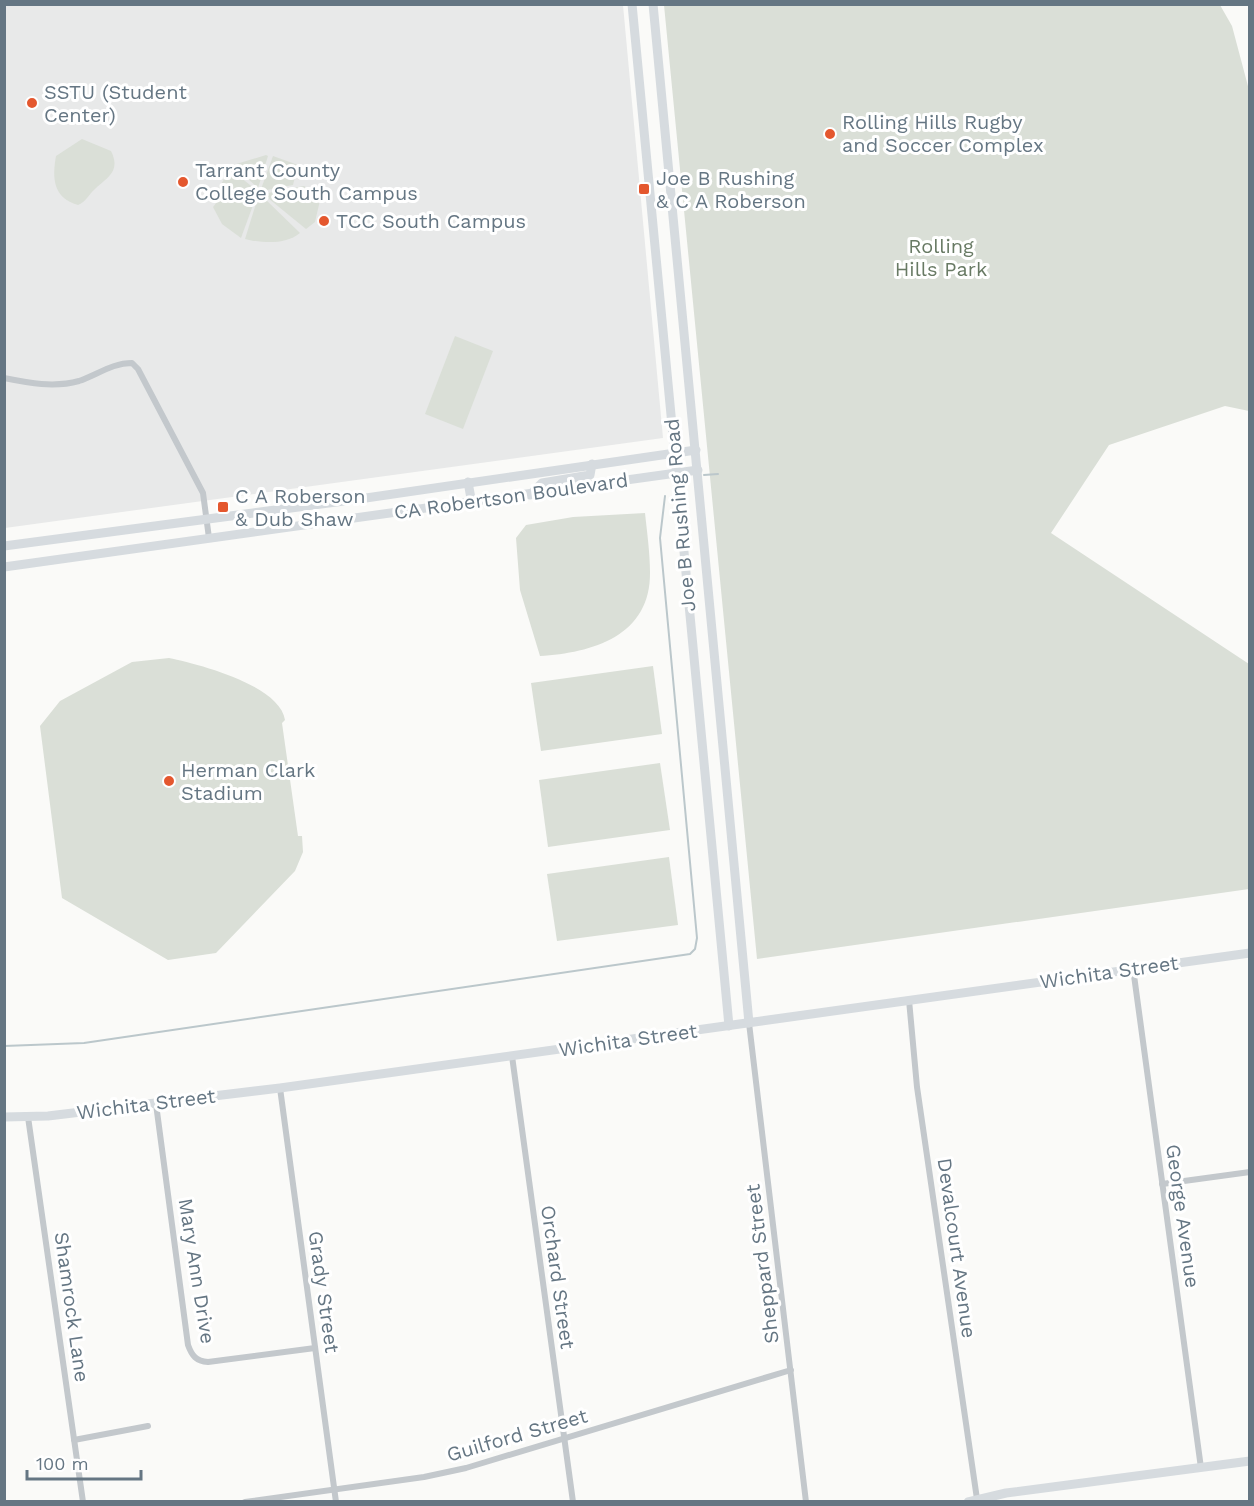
<svg xmlns="http://www.w3.org/2000/svg" width="1254" height="1506" font-family="'Work Sans',sans-serif">
<style>
.built{fill:#e8e9e9}
.green{fill:#dadfd7}
.lines{fill:none;stroke-linecap:round;stroke-linejoin:round}
.stream{stroke:#bbc7cb;stroke-width:2}
.street{stroke:#c3c8cc;stroke-width:6}
.secondary{stroke:#d6dbdf;stroke-width:9}
.poi-dot{fill:#e4572e;stroke:#fff;stroke-width:2}
.labels{text-anchor:middle;stroke-width:6;stroke-linejoin:round;paint-order:stroke}
.poi-label{font-size:20px;fill:#657683;stroke:#fff;text-anchor:start}
.park-label{font-size:20px;fill:#687a64;stroke:#fff}
.street-label{font-size:20px;fill:#657683;stroke:#fff}
</style>
<rect width="100%" height="100%" fill="#fafaf8"/>
<polygon class="built" points="4,5 623,5 663,438 5,528"/>
<g class="green">
<polygon points="664,5 1220,5 1232,26 1249,90 1249,411 1225,406 1109,445 1051,533 1249,664 1249,889 757,959"/>
<path d="M82,139L111,151C121,171 108,177 95,189C88,195 87,201 78,205C53,198 52,178 56,156Z"/>
<polygon points="268,156 258,188 233,165 266,155"/>
<polygon points="273,156 298,165 293,185 262,191 261,189"/>
<polygon points="230,169 255,189 254,193 218,197 217,191"/>
<polygon points="304,186 321,196 315,222 306,229 263,194"/>
<polygon points="254,194 256,197 241,238 222,224 213,207 217,202"/>
<path d="M262,196L300,233C286,245 262,243 245,239L258,197Z"/>
<polygon points="455,336 493,351 463,429 425,414"/>
<path d="M645,513C647,532 650,553 650,572C651,636 592,653 540,656L520,590L516,538L526,525L573,517Z"/>
<path d="M169,658C198,664 280,685 285,720L282,723L298,836H302L303,852L295,871L216,953L168,960L62,898L40,726L60,701L132,662Z"/>
<polygon points="653,666 662,734 541,751 531,683"/>
<polygon points="660,763 670,830 548,847 539,780"/>
<polygon points="669,857 678,925 557,941 547,874"/>
</g>
<g class="lines">
<g class="stream">
<polyline points="704,475 718,474"/>
<polyline points="4,1046 84,1043 690,954 695,949 697,938 660,538 665,496"/>
</g>
<g class="street">
<path d="M4,378C29,383 54,388 79,381C97,375 112,363 132,363L138,369L203,493L209,538"/>
<polyline points="1133,968 1201,1468"/>
<polyline points="909,1000 917,1087 977,1499"/>
<polyline points="749,1023 806,1502"/>
<polyline points="512,1056 573,1502"/>
<polyline points="280,1088 336,1502"/>
<path d="M156,1104L188,1345C192,1356 196,1361 208,1362L315,1348"/>
<polyline points="28,1117 83,1502"/>
<polyline points="1162,1184 1250,1172"/>
<polyline points="74,1440 148,1426"/>
<polyline points="245,1502 424,1477 466,1468 791,1370"/>
</g>
<g class="secondary">
<polyline points="632,4 729,1026"/>
<polyline points="653,4 749,1023"/>
<polyline points="468,482 472,504"/>
<polyline points="530,495 542,483 590,475 592,464"/>
<polyline points="4,546 359,499 696,450"/>
<polyline points="4,567 698,470"/>
<polyline points="4,1117 48,1116 280,1088 1250,953"/>
<polyline points="968,1502 1006,1493 1250,1461"/>
</g>
</g>
<g class="poi-dot">
<circle cx="32" cy="103" r="6"/>
<circle cx="830" cy="134" r="6"/>
<circle cx="183" cy="182" r="6"/>
<rect x="638" y="183" width="12" height="12" rx="3"/>
<circle cx="324" cy="221" r="6"/>
<rect x="217" y="501" width="12" height="12" rx="3"/>
<circle cx="169" cy="781" r="6"/>
</g>
<g class="labels">
<g class="poi-label">
<text x="44" y="99">SSTU (Student<tspan x="44" dy="23">Center)</tspan></text>
<text x="842" y="129">Rolling Hills Rugby<tspan x="842" dy="23">and Soccer Complex</tspan></text>
<text x="195" y="177">Tarrant County<tspan x="195" dy="23">College South Campus</tspan></text>
<text x="656" y="185">Joe B Rushing<tspan x="656" dy="23">&amp; C A Roberson</tspan></text>
<text x="336" y="228">TCC South Campus</text>
<text x="235" y="503">C A Roberson<tspan x="235" dy="23">&amp; Dub Shaw</tspan></text>
<text x="181" y="777">Herman Clark<tspan x="181" dy="23">Stadium</tspan></text>
</g>
<g class="park-label">
<text x="941" y="253">Rolling<tspan x="941" dy="23">Hills Park</tspan></text>
</g>
<g class="street-label">
<text transform="translate(511 496) rotate(-8)" y="7">CA Robertson Boulevard</text>
<text transform="translate(680 515) rotate(-95)" y="7">Joe B Rushing Road</text>
<text transform="translate(1109 972) rotate(-8)" y="7">Wichita Street</text>
<text transform="translate(628 1040) rotate(-8)" y="7">Wichita Street</text>
<text transform="translate(146 1104) rotate(-7)" y="7">Wichita Street</text>
<text transform="translate(1183 1216) rotate(82)" y="7">George Avenue</text>
<text transform="translate(957 1248) rotate(82)" y="7">Devalcourt Avenue</text>
<text transform="translate(762 1264) rotate(-97)" y="7">Sheppard Street</text>
<text transform="translate(197 1271) rotate(81)" y="7">Mary Ann Drive</text>
<text transform="translate(558 1277) rotate(82)" y="7">Orchard Street</text>
<text transform="translate(324 1292) rotate(82)" y="7">Grady Street</text>
<text transform="translate(72 1307) rotate(82)" y="7">Shamrock Lane</text>
<text transform="translate(517 1435) rotate(-16)" y="7">Guilford Street</text>
</g>
</g>
<rect width="1254" height="1506" fill="none" stroke="#657683" stroke-width="12"/>
<path d="M27 1470v9h114v-9" fill="none" stroke="#657683" stroke-width="3"/>
<text x="36" y="1470" font-size="18" fill="#657683" stroke="#ffffff" stroke-width="4.5" paint-order="stroke">100 m</text>
</svg>
